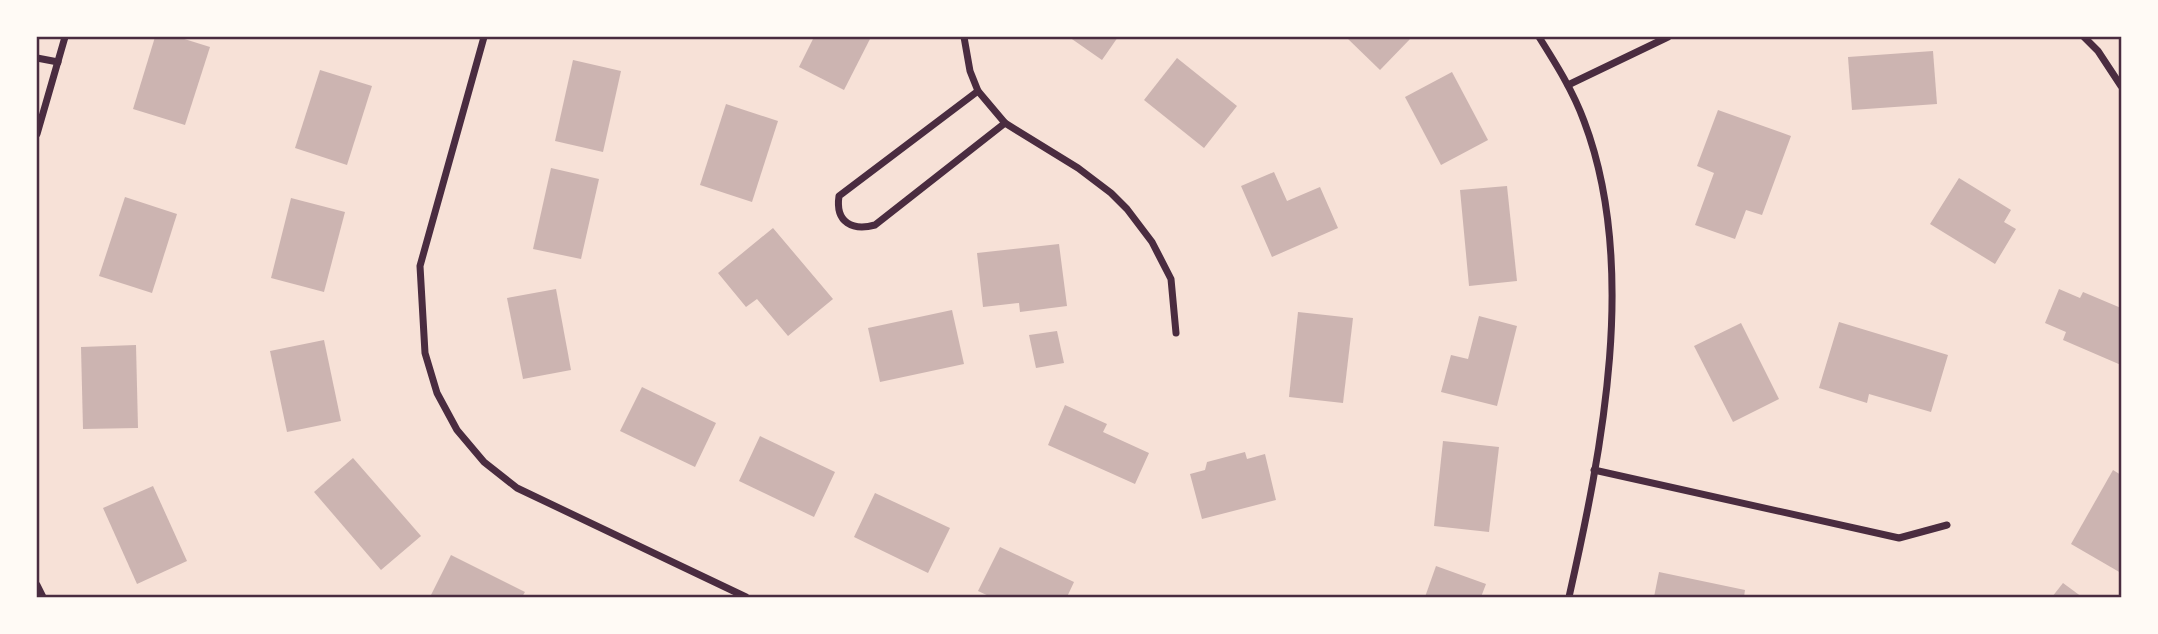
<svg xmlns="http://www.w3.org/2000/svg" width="2158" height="634" font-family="'Open Sans',sans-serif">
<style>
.building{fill:#ccb4b1}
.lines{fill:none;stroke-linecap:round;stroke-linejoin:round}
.minor{stroke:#4a2c40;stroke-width:7}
.neatline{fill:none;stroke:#4a2c40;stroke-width:2.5}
</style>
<rect width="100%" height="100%" fill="#f7e1d7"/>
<g class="building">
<polygon points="155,37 178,37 210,47 185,125 133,109"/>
<polygon points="814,37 871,37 844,90 799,67"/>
<polygon points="1069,37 1118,37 1102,60"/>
<polygon points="1346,37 1412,37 1380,70"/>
<polygon points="1933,51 1937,104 1852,110 1848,57"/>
<polygon points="1177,58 1237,106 1204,148 1144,100"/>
<polygon points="573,60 621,71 603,152 555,141"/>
<polygon points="320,70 372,86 347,165 295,148"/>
<polygon points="1452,72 1488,140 1441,165 1405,97"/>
<polygon points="726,104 778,121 752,202 700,185"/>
<polygon points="1718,110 1791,136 1762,215 1746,210 1735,239 1695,225 1714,173 1697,166"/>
<polygon points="551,168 599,179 581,259 533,249"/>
<polygon points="1274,172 1287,201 1320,187 1338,228 1272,257 1241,186"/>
<polygon points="1959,178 2011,210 2004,222 2016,229 1995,264 1930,224"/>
<polygon points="1507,186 1517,281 1469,286 1460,190"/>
<polygon points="125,197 177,214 152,293 99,276"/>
<polygon points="291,198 345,212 324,292 271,278"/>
<polygon points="773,228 833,299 788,336 757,299 746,307 718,273"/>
<polygon points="1059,244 1067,306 1020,312 1019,303 983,307 977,253"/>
<polygon points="556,289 571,370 523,379 507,298"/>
<polygon points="2059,289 2080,298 2083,292 2121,308 2119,317 2121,318 2121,365 2063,340 2066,332 2045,323"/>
<polygon points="952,310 964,364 880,382 868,328"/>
<polygon points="1298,312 1353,318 1343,403 1289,397"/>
<polygon points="1479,316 1517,326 1497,406 1441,392 1451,355 1468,359"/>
<polygon points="1839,322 1948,355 1931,412 1869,394 1867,403 1819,388"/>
<polygon points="1741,323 1779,399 1733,422 1694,346"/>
<polygon points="1057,331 1064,363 1036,368 1029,335"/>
<polygon points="324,340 341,421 287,432 270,351"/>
<polygon points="136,345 138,428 83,429 81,347"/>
<polygon points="642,387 716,423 695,467 620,431"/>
<polygon points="1065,405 1107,424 1103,432 1149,453 1135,484 1048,445"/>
<polygon points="760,436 835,472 814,517 739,481"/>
<polygon points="1443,441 1499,447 1489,532 1434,526"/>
<polygon points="1245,452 1247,459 1265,454 1276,500 1202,519 1190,474 1205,470 1207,462"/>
<polygon points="353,458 421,536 381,570 314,492"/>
<polygon points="2113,470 2121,475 2121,573 2071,544"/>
<polygon points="153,486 187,561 137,584 103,508"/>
<polygon points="875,493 950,528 928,573 854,537"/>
<polygon points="1000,547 1074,582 1067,597 991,597 978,591"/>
<polygon points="451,555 525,592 522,597 430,597"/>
<polygon points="1436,566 1486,584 1481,597 1425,597"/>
<polygon points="1659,572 1745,590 1744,597 1654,597"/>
<polygon points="2063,583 2082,597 2052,597"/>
</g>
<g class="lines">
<g class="minor">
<polyline points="484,37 420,266 425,353 437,393 457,430 484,462 517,488 746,597"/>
<polyline points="964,37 970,71 978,91 1005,123 1078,168 1111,193 1127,209 1152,242 1171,279 1176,333"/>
<path d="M1539,37C1556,64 1573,91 1584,121C1639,266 1602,450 1569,597"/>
<polyline points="2084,37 2098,51 2121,86"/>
<polyline points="37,58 58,62"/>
<polyline points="1568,85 1668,37"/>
<path d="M978,91L839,196C835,223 853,231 875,225L1005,123"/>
<polyline points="37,134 65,37"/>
<polyline points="1594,470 1899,538 1947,525"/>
<polyline points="37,585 43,597"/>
</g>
</g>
<rect width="2158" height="634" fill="none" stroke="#fffaf5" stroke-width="77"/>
<rect x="38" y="38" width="2082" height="558" class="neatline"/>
</svg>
